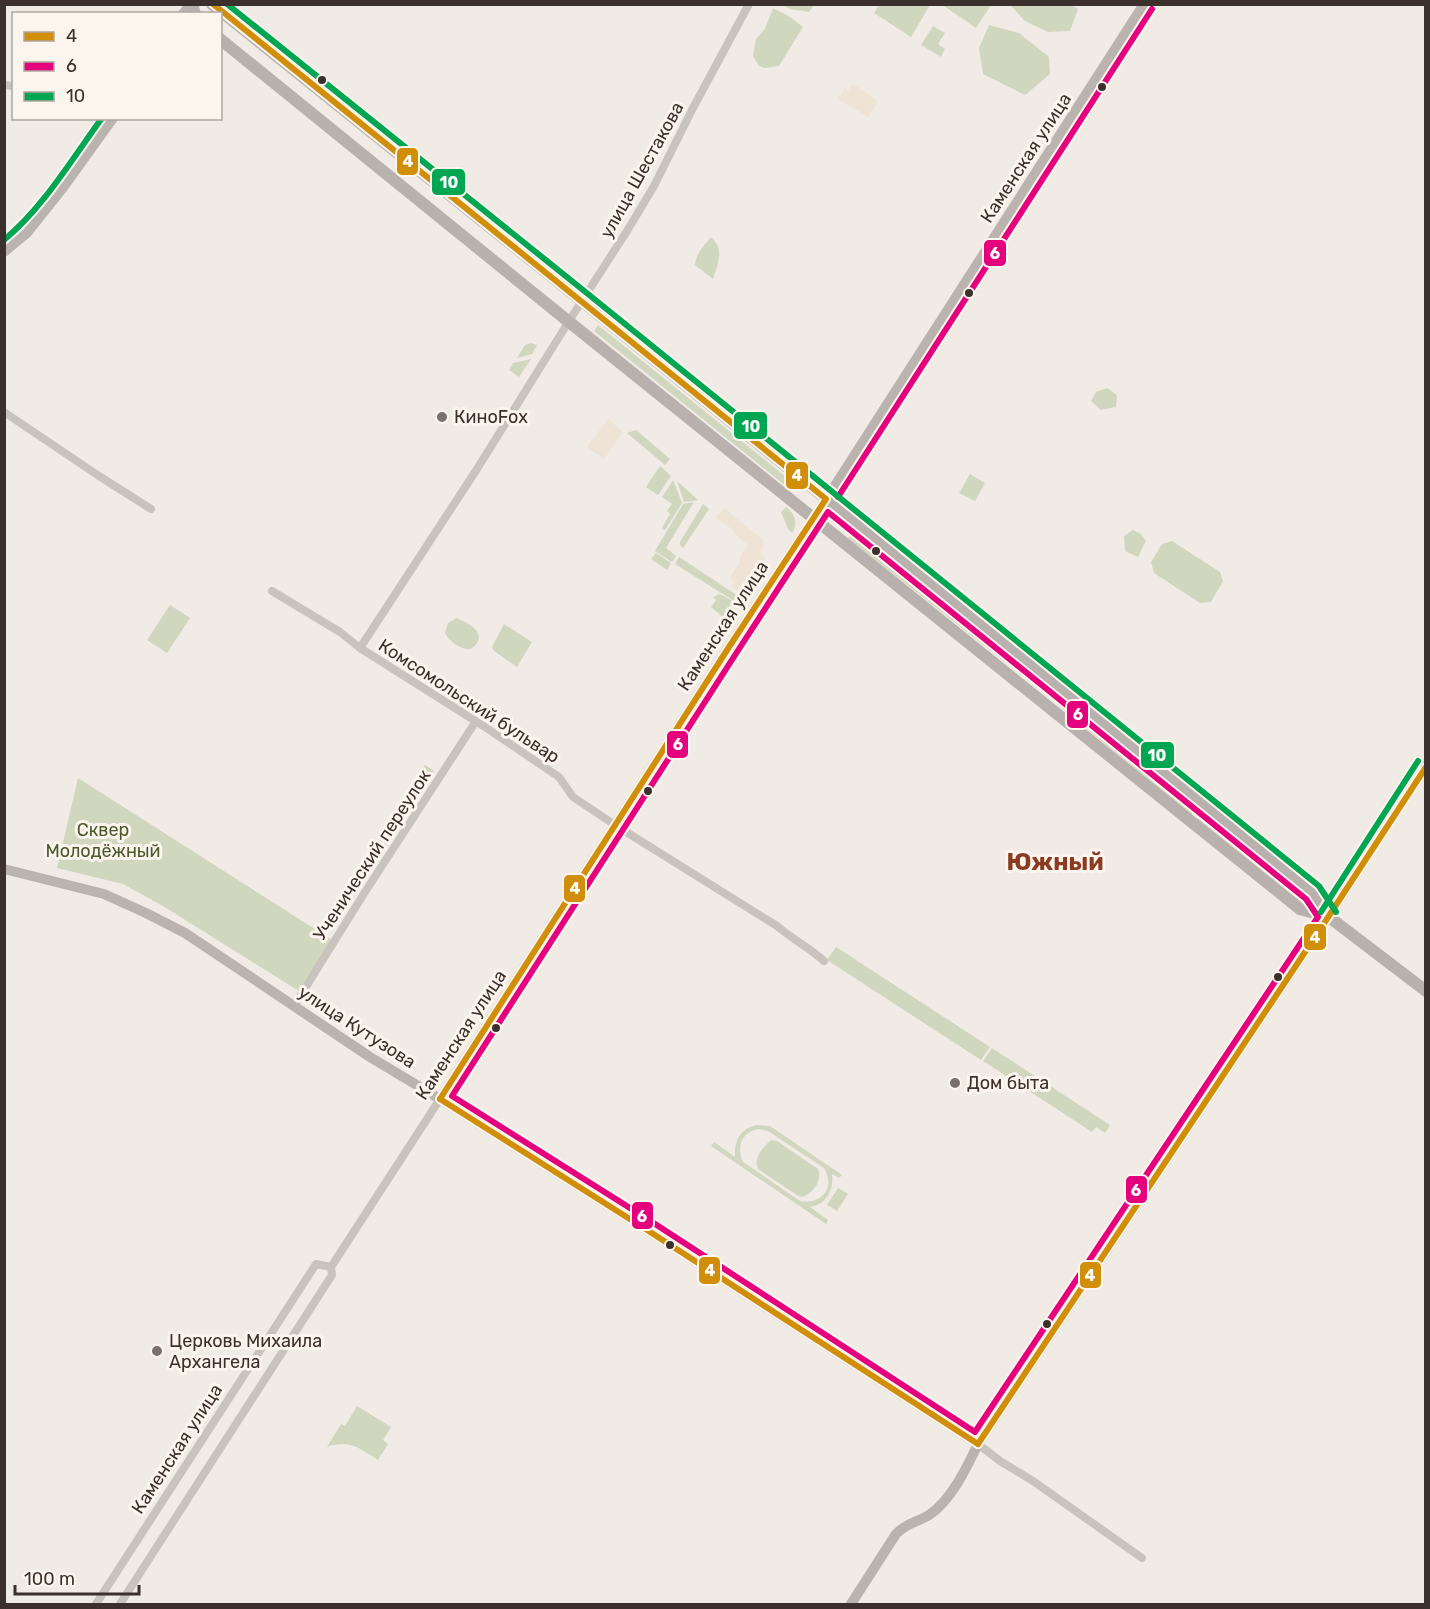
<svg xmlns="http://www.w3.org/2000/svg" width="1430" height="1609" font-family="Rubik,sans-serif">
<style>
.green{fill:#d1d6bf;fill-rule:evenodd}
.plaza{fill:#eee3d5}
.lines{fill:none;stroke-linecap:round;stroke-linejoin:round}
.street{stroke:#c9c3be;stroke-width:8}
.secondary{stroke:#bab3ae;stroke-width:10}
.primary{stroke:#b8b1ad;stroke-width:12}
.bus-1-casing{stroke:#fbf5ee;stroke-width:10}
.bus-2-casing{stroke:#fbf5ee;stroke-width:10}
.bus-3-casing{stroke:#fbf5ee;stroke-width:10}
.bus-1{stroke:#d18e09;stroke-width:6}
.bus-2{stroke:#e5007d;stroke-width:6}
.bus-3{stroke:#00a651;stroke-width:6}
.bus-dot{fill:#3b302b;stroke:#fbf5ee;stroke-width:2}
.poi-dot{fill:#7a716c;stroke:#fbf5ee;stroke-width:2}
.labels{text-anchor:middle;stroke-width:6;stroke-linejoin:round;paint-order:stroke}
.street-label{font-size:18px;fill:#3b302b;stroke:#fbf5ee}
.poi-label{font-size:18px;fill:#3b302b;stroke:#fbf5ee;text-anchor:start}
.park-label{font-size:18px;fill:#4a5a2e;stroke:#fbf5ee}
.district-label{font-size:24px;font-weight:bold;fill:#8c3b22;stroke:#fbf5ee}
.line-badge{stroke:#fbf5ee;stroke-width:2}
.badge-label{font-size:16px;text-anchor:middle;font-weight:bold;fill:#fff}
</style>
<rect width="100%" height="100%" fill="#f0ebe5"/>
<g class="green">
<polygon points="783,5 814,5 809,12 790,9"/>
<polygon points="879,5 879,4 930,5 911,37 874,13"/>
<polygon points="945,5 945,4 991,5 976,28 944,6"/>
<polygon points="1010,5 1072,5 1078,9 1070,31 1048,32 1025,21"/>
<polygon points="773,8 790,17 803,27 779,66 765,68 759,66 753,56 756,39 765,29"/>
<polygon points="989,25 1019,33 1049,57 1050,74 1025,95 983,74 979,48"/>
<polygon points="933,26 945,33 938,44 945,49 941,57 921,45"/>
<path d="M711,237C725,250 718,263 713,279L695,265C696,254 704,245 711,237Z"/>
<polygon points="598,325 791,481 787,487 594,331"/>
<polygon points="531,343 537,345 532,354 517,358 525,345"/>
<polygon points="531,359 519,377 509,370 513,363"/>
<polygon points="1107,388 1117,395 1116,407 1101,410 1091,401 1096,392"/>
<polygon points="636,430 670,459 665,465 627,433"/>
<polygon points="660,466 671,476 658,495 646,487"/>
<polygon points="970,474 985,483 975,501 959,493"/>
<polygon points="673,480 682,503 665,530 662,528 670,514 667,511 672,504 662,497"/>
<polygon points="677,481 698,500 684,502"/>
<polygon points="694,502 666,548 676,556 672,562 655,551 683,504"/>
<polygon points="703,504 709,509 683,548 680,545 680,542"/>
<path d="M786,507C794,513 799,523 792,533L788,529L781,512Z"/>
<polygon points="1133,530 1141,534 1146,541 1138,557 1125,551 1124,536"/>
<polygon points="852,534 993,645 1195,810 1191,815 1030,682 848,538"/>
<polygon points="1172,541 1220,572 1223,581 1211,602 1200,603 1154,573 1151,562 1162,544"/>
<polygon points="656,553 671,563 667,570 651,559"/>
<polygon points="679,557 738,596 734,601 675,564"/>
<polygon points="720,594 734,602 723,617 711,607 716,600 713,597"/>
<polygon points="170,605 190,618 167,653 147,640"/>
<path d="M456,618C470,623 490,635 471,649C460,650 450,642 445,633L448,623Z"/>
<polygon points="504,624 532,642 517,667 494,651 492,647"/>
<polygon points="425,765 434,771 383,850 381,849 395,827 403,799"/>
<polygon points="78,778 332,940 299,991 163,906 123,884 57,868"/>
<polygon points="1201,813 1305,896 1299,902 1196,820"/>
<polygon points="836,947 990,1047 981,1060 827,960"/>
<polygon points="992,1048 1110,1125 1105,1133 1096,1127 1092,1132 983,1061"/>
<path d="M756,1125L770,1126L842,1175L839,1178L832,1174C834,1190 827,1204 810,1207L828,1220L826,1224L711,1146L714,1142L735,1157C734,1141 740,1129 756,1125ZM760,1129L768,1131L824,1168C836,1188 822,1205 800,1201L743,1162C736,1146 742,1131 760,1129Z"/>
<path d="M771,1140L777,1141L818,1169C823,1180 812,1195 801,1197L797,1195L758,1169C753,1159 763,1147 771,1140Z"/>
<polygon points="838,1188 848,1194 837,1211 827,1205"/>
<path d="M357,1406L391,1427L383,1440L388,1444L378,1460C360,1449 350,1439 327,1447L341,1424L345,1426Z"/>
</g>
<g class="plaza">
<polygon points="853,84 878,101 868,117 838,99 845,88 848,91"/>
<polygon points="608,419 623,432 604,459 587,447"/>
<polygon points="724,508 764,541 761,554 766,558 743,595 731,586 734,582 730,577 739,564 740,556 748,545 738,537 732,529 716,518"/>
</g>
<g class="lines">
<g class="street">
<polyline points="4,85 14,86"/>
<polyline points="4,412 99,476 151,509"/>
<path d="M272,591L340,632L360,648L485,727L559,777L573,797L615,825L777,926C792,939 810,948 824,961"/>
<polyline points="360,648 477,469 569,321 627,231 654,186 693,108 749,4"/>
<polyline points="294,1006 365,892 476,721"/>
<polyline points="978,1444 1000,1461 1033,1481 1142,1558"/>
<polyline points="96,1604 316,1264 331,1267"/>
<polyline points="120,1604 332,1275 331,1267 440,1099"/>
</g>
<g class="secondary">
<polyline points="183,14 190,4"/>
<polyline points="4,252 27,233 62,189 113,118"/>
<polyline points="4,869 104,894 146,913 185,933 370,1057 440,1099 644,1228 978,1444"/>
<polyline points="440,1099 729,647 838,481 1144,4"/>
<path d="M851,1604L896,1534C906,1523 918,1522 929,1515C951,1501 967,1467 978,1444L1321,928L1426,766"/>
</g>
<g class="primary">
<polyline points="192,4 195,14"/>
<polyline points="212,4 582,301 1313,893 1329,917"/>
<polyline points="220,39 558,313 1300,909 1329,917 1426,991"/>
</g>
<defs>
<g id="bus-1">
<polyline points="213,4 826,499 729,647 440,1099"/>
<polyline points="440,1099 644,1228 978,1444"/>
<polyline points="978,1444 1321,928 1426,767"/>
</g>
<g id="bus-2">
<polyline points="838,497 1152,9"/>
<polygon points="828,512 1306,899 1318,917 975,1432 649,1220 452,1096 737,652"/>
</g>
<g id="bus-3">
<polyline points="227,4 588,294 1319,886 1336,912"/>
<path d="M4,240C43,208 72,159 102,118"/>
<polyline points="1321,912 1418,761"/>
</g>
</defs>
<use href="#bus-1" class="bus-1-casing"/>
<use href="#bus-2" class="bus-2-casing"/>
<use href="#bus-3" class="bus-3-casing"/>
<use href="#bus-1" class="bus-1"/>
<use href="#bus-2" class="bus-2"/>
<use href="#bus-3" class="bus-3"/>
</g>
<g class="bus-dot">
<circle cx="322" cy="80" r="5"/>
<circle cx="1102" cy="87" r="5"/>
<circle cx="969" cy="293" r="5"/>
<circle cx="876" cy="551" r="5"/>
<circle cx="648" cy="791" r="5"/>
<circle cx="1278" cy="977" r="5"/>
<circle cx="496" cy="1028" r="5"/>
<circle cx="670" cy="1245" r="5"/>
<circle cx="1047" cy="1324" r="5"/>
</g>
<g class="poi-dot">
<circle cx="442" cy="417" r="6"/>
<circle cx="955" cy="1083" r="6"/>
<circle cx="157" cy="1351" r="6"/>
</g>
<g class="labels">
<g class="street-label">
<text transform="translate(1026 158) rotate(-57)" y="6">Каменская улица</text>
<text transform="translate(642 170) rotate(-61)" y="6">улица Шестакова</text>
<text transform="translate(723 626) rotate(-57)" y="6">Каменская улица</text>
<text transform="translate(469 701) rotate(33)" y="6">Комсомольский бульвар</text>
<text transform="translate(372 855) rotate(-57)" y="6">Ученический переулок</text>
<text transform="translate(357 1027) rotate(33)" y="6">улица Кутузова</text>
<text transform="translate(461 1035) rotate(-57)" y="6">Каменская улица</text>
<text transform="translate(177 1449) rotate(-57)" y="6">Каменская улица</text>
</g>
<g class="poi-label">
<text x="454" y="423">КиноFox</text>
<text x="967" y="1089">Дом быта</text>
<text x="169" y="1347">Церковь Михаила<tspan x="169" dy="21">Архангела</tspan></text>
</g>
<g class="park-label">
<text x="103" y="836">Сквер<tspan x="103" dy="21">Молодёжный</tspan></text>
</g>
<g class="district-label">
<text x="1055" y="870">Южный</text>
</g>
</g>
<g class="line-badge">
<rect x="396" y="147" width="23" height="29" rx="6" fill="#d18e09"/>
<rect x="431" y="168" width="35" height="28" rx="6" fill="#00a651"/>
<rect x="983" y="239" width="24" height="28" rx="6" fill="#e5007d"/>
<rect x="733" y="411" width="35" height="29" rx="6" fill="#00a651"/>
<rect x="785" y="461" width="24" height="29" rx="6" fill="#d18e09"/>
<rect x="1066" y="700" width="23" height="29" rx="6" fill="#e5007d"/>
<rect x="666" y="730" width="23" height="29" rx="6" fill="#e5007d"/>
<rect x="1140" y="741" width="35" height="28" rx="6" fill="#00a651"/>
<rect x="563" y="874" width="23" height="29" rx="6" fill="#d18e09"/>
<rect x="1303" y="923" width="24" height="28" rx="6" fill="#d18e09"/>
<rect x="1125" y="1175" width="23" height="29" rx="6" fill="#e5007d"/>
<rect x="631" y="1201" width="23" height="29" rx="6" fill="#e5007d"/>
<rect x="698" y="1256" width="23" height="29" rx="6" fill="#d18e09"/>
<rect x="1079" y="1261" width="23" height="28" rx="6" fill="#d18e09"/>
</g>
<g class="badge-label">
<text x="408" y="167">4</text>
<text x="449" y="188">10</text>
<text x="995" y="259">6</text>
<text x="751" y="432">10</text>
<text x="797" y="481">4</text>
<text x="1078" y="720">6</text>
<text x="678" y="750">6</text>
<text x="1157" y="761">10</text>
<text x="575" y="894">4</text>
<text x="1315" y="943">4</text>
<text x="1136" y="1196">6</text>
<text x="642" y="1222">6</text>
<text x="710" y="1276">4</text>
<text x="1090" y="1281">4</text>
</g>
<rect width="1430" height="1609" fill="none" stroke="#3b302b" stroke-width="12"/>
<rect x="12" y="12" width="210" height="108" fill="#fbf5ee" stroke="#aea6a0" stroke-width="1.5"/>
<rect x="24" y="32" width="30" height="9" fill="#d18e09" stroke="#aea6a0" stroke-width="1.5"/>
<text x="66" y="42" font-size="18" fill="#3b302b">4</text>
<rect x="24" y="62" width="30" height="9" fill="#e5007d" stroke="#aea6a0" stroke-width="1.5"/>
<text x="66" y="72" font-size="18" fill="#3b302b">6</text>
<rect x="24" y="92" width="30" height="9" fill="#00a651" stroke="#aea6a0" stroke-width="1.5"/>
<text x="66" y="102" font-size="18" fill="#3b302b">10</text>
<path d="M15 1585v9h124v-9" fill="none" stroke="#3b302b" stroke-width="3"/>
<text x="24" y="1585" font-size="18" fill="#3b302b" stroke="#fbf5ee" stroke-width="4.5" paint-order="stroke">100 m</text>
</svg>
